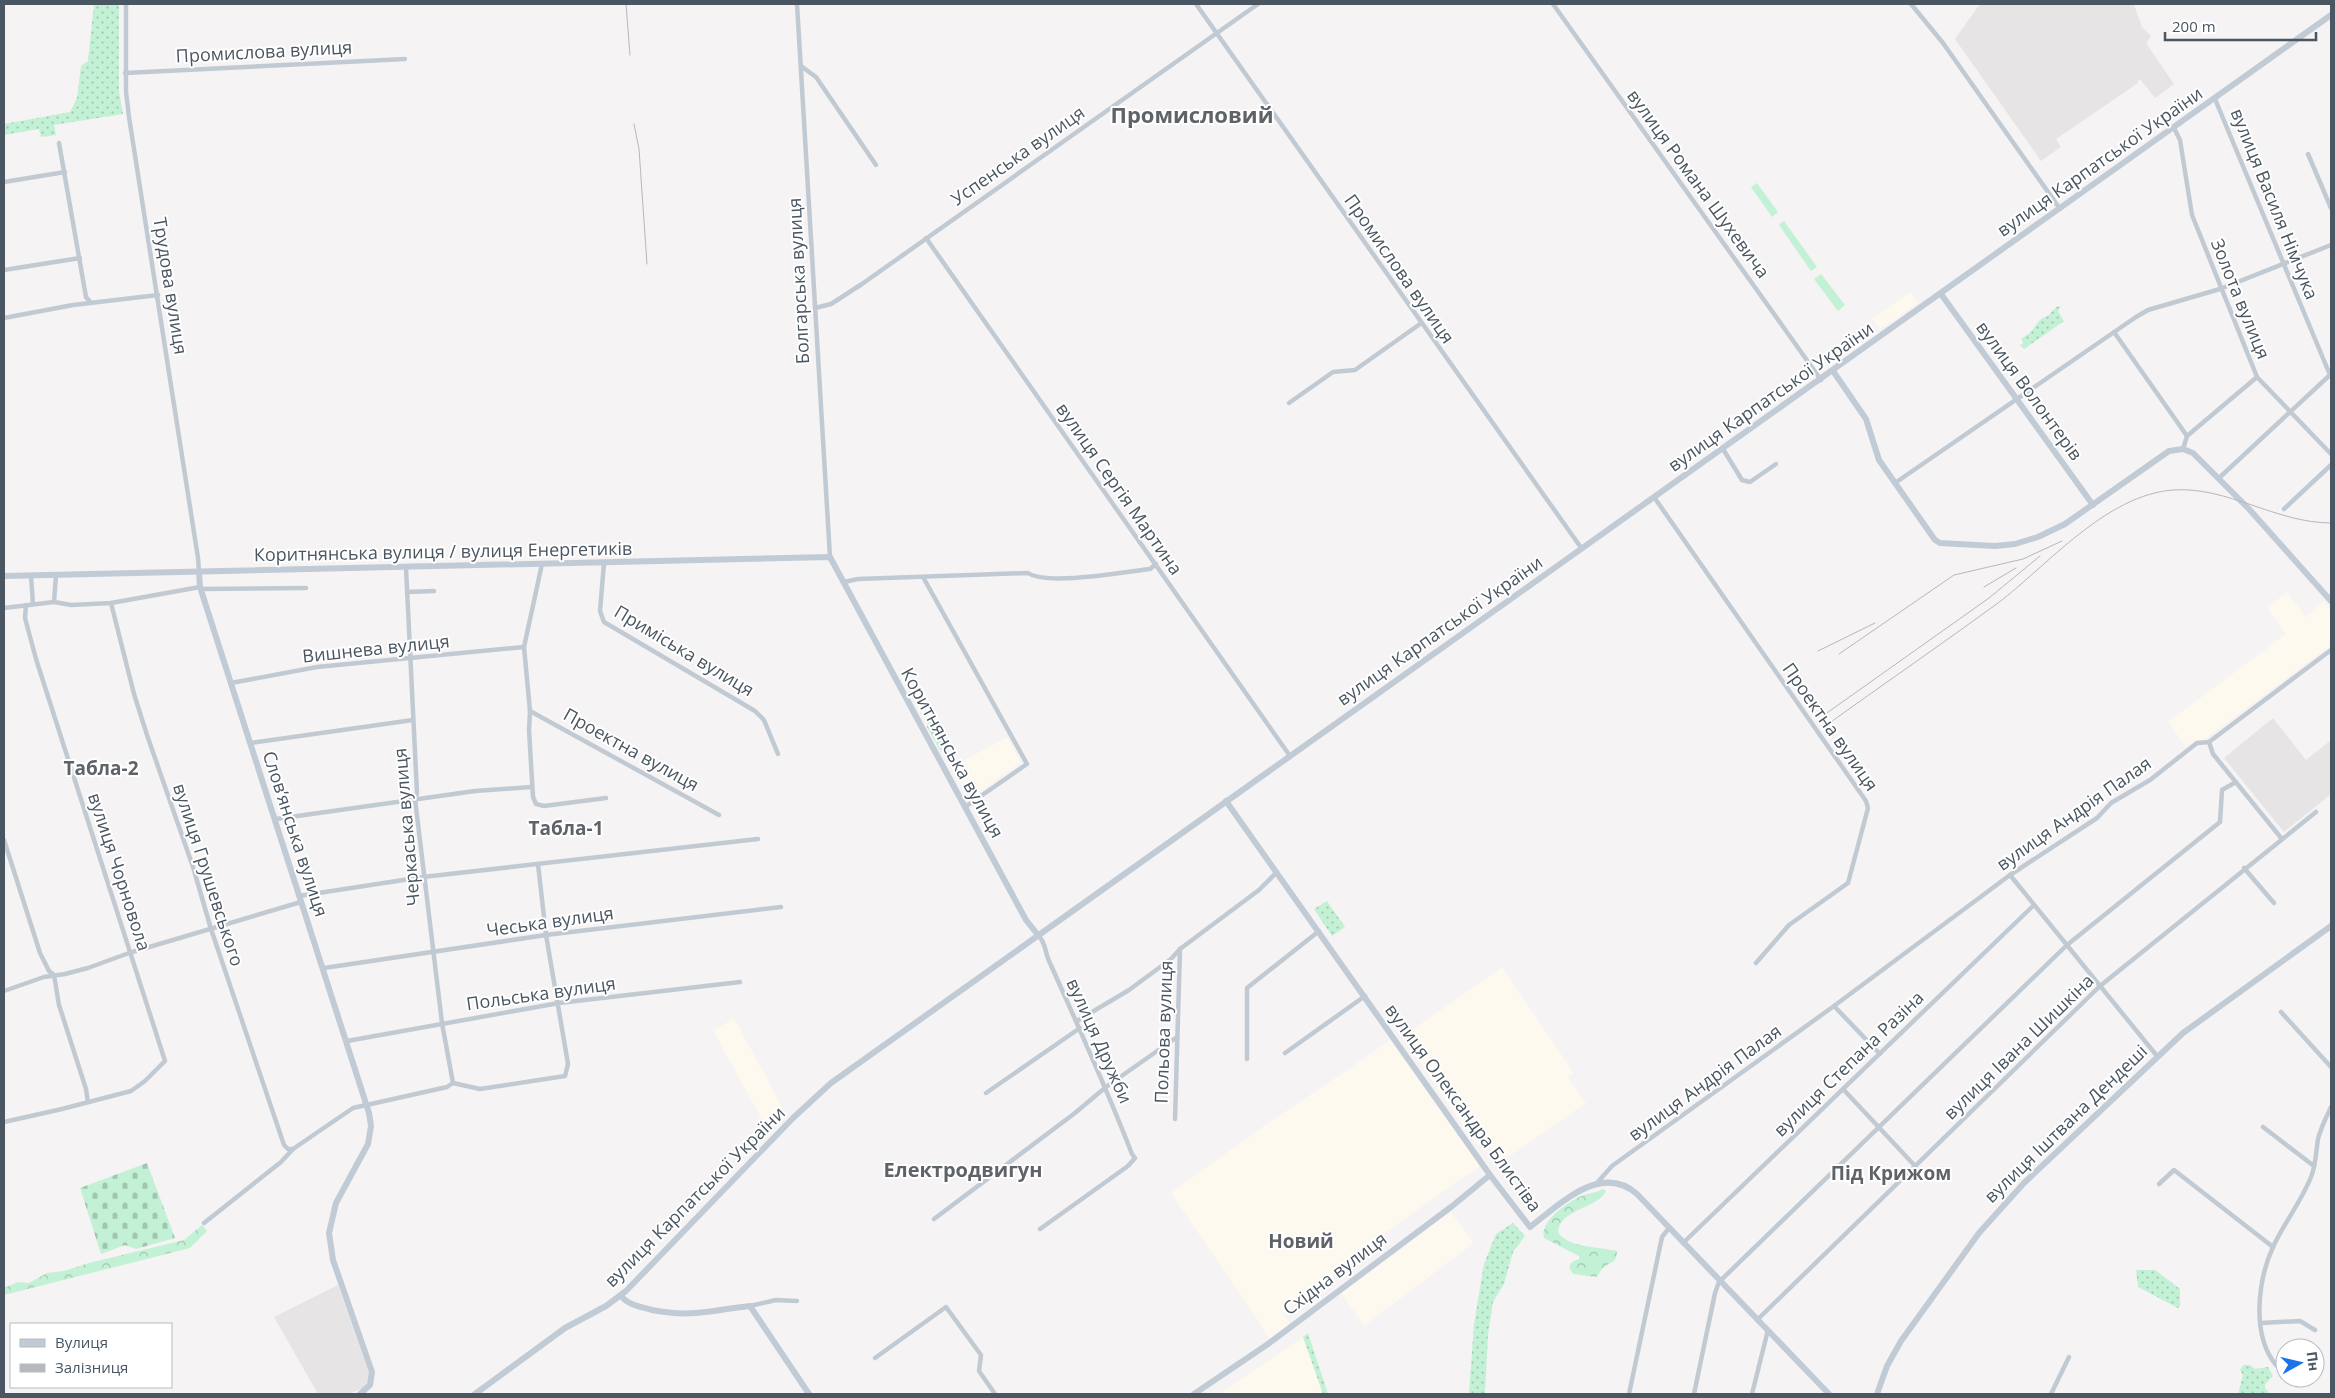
<svg xmlns="http://www.w3.org/2000/svg" width="2335" height="1398" font-family="'Open Sans',sans-serif">
<style>
.commercial{fill:#fdf9ef}
.education{fill:#e6e4e5}
.grass{fill:url(#grass-dots)}
.forest{fill:url(#forest-crowns)}
.cemetery{fill:url(#cemetery-stones)}
.green{fill:#c3f1d5}
.lines{fill:none;stroke-linecap:round;stroke-linejoin:round}
.street{stroke:#c1cad2;stroke-width:4.5}
.secondary{stroke:#c1cbd6;stroke-width:6}
.rail{stroke:#b5b8bd;stroke-width:1}
.labels{text-anchor:middle;stroke-width:4;stroke-linejoin:round;paint-order:stroke}
.street-label{font-size:18px;fill:#4a5661;stroke:#fff}
.neighbourhood-label{font-size:19px;font-weight:bold;fill:#5f6368;stroke:#fff}
.quarter-label{font-size:20px;font-weight:bold;fill:#5f6368;stroke:#fff}
.district-label{font-size:22px;font-weight:bold;fill:#5f6368;stroke:#fff}
</style>
<defs>
<pattern id="grass-dots" width="8" height="8" patternUnits="userSpaceOnUse" patternTransform="scale(1.25)"><rect width="8" height="8" fill="#c3f1d5"/><path d="M2 2h.1M6 6h.1" fill="none" stroke="#a0c6b0" stroke-width="1.8" stroke-linecap="round"/></pattern>
<pattern id="forest-crowns" width="20" height="18" patternUnits="userSpaceOnUse" patternTransform="scale(1.25)"><rect width="20" height="18" fill="#c3f1d5"/><path d="M2 6a3 3 0 1 1 6 0M12 15a3 3 0 1 1 6 0" fill="none" stroke="#a0c6b0"/></pattern>
<pattern id="cemetery-stones" width="16" height="16" patternUnits="userSpaceOnUse" patternTransform="scale(1.25)"><rect width="16" height="16" fill="#c3f1d5"/><path d="M2 7V4a2 2 0 0 1 4 0v3zM10 15v-3a2 2 0 0 1 4 0v3z" fill="#a0c6b0"/></pattern>
</defs>
<rect width="100%" height="100%" fill="#f5f3f3"/>
<g class="commercial">
<polygon points="1910,292 1918,303 1880,329 1872,319"/>
<polygon points="2287,592 2306,617 2324,601 2331,610 2331,645 2205,739 2195,741 2186,747 2168,722 2286,634 2267,608"/>
<polygon points="1007,737 1021,762 971,798 954,766"/>
<polygon points="1502,967 1574,1073 1568,1077 1586,1103 1501,1162 1486,1140 1477,1146 1402,1037"/>
<polygon points="734,1018 786,1114 774,1126 767,1120 764,1123 713,1031"/>
<polygon points="1390,1040 1480,1166 1347,1259 1346,1261 1350,1265 1283,1313 1290,1324 1269,1339 1259,1322 1171,1193 1265,1125 1353,1066"/>
<polygon points="1450,1211 1474,1243 1364,1326 1340,1291"/>
<polygon points="1303,1337 1323,1394 1219,1394"/>
</g>
<g class="education">
<polygon points="1980,4 2134,5 2142,27 2151,36 2146,43 2174,84 2155,98 2140,79 2137,81 2138,83 2056,139 2061,147 2041,161 1955,39"/>
<polygon points="2273,718 2306,760 2331,740 2331,794 2284,832 2224,758"/>
<polygon points="338,1285 370,1376 367,1386 349,1394 318,1394 274,1317"/>
</g>
<g class="grass">
<polygon points="94,4 119,4 119,91 123,114 54,125 56,135 41,137 39,129 4,135 4,124 70,112 77,98 81,66 88,61"/>
<path d="M2061,306L2058,311L2064,321L2024,349L2020,345L2024,343L2021,339C2025,336 2032,332 2034,328C2039,321 2040,318 2048,316L2056,307Z"/>
<polygon points="932,719 937,720 949,744 948,749 944,751 940,750 927,727 928,722"/>
<polygon points="1327,901 1345,927 1332,936 1314,909"/>
<polygon points="1513,1223 1525,1236 1513,1252 1504,1284 1493,1302 1488,1334 1485,1394 1469,1394 1474,1324 1484,1264 1496,1234"/>
<polygon points="2155,1270 2180,1289 2180,1306 2178,1308 2138,1287 2136,1270"/>
<polygon points="1308,1333 1328,1394 1323,1394 1303,1337"/>
<polygon points="2243,1365 2250,1365 2255,1369 2268,1367 2273,1376 2265,1384 2265,1388 2270,1394 2238,1394 2243,1375 2240,1370"/>
</g>
<g class="forest">
<path d="M1603,1189L1606,1191C1599,1208 1559,1209 1558,1232C1567,1248 1602,1247 1617,1251C1617,1263 1612,1261 1604,1267C1601,1269 1599,1275 1596,1277L1573,1274L1569,1267L1572,1262L1579,1259V1256L1544,1238C1539,1221 1570,1200 1584,1195C1591,1193 1596,1193 1603,1189Z"/>
<polygon points="202,1225 207,1231 190,1248 4,1295 4,1288 18,1282 29,1283 47,1273 64,1271 89,1263 184,1240"/>
</g>
<polygon class="cemetery" points="147,1163 175,1238 136,1249 125,1245 101,1254 80,1188"/>
<g class="green">
<polygon points="1757,183 1778,212 1772,217 1751,187"/>
<polygon points="1784,221 1817,267 1811,271 1779,225"/>
<polygon points="1821,274 1845,305 1838,311 1814,279"/>
</g>
<g class="lines">
<g class="street">
<polyline points="126,4 126,92 129,117 198,558 199,572"/>
<polyline points="797,4 830,557"/>
<polyline points="1196,4 1582,549"/>
<polyline points="1553,4 1821,380"/>
<polyline points="1911,4 1943,43 2060,209"/>
<polyline points="801,66 816,77 876,165"/>
<polyline points="125,73 405,59"/>
<polyline points="2215,99 2330,375"/>
<polyline points="2174,128 2180,140 2192,215 2257,377 2331,454"/>
<polyline points="59,143 86,297 91,303"/>
<polyline points="2308,154 2331,208"/>
<polyline points="4,182 65,172"/>
<polyline points="926,238 1290,756"/>
<polyline points="4,270 80,258"/>
<polyline points="815,308 831,304 862,284 1258,4"/>
<polyline points="4,318 73,305 158,295"/>
<polyline points="2114,332 2187,436"/>
<polyline points="1289,403 1333,372 1355,370 1420,324"/>
<polyline points="1723,449 1742,480 1750,482 1776,464"/>
<polyline points="2183,449 2187,436 2257,377"/>
<polyline points="2219,478 2331,374"/>
<polyline points="1895,483 2136,317 2148,310 2220,289 2331,245"/>
<polyline points="1654,497 1866,801 1868,808 1848,883 1789,925 1756,963"/>
<polyline points="2284,509 2331,465"/>
<polyline points="604,563 600,611 604,622 755,711 764,720 778,754"/>
<polyline points="542,564 524,647 530,711 529,730 533,797 536,804 544,806 606,798"/>
<polyline points="406,568 417,793 415,799 442,1023 453,1083"/>
<polyline points="31,576 33,604"/>
<polyline points="923,577 1027,764 965,807"/>
<path d="M844,582L858,579L1028,573C1047,586 1124,572 1150,569L1156,564"/>
<polyline points="200,589 306,588"/>
<polyline points="407,592 434,591"/>
<polyline points="54,602 56,575"/>
<polyline points="111,603 134,694 147,735 193,867 211,929 284,1145 288,1149 293,1149"/>
<polyline points="4,608 54,602 71,605 111,603 200,587"/>
<polyline points="231,683 317,667 524,647"/>
<polyline points="530,711 719,815"/>
<polyline points="2209,742 2213,754 2282,839"/>
<polyline points="250,743 413,720"/>
<polyline points="276,819 475,791 531,787"/>
<polyline points="4,840 40,953 49,971 54,975 59,1005 86,1089 88,1102"/>
<polyline points="2244,868 2274,903"/>
<polyline points="2010,875 2157,1056"/>
<polyline points="299,896 423,877 758,839"/>
<path d="M1038,935C1046,942 1045,954 1050,963C1078,1026 1107,1089 1132,1154L1135,1158L1128,1166L1040,1229"/>
<polyline points="324,968 546,935 781,907"/>
<polyline points="4,991 44,977 65,974 88,968 129,953 301,902"/>
<polyline points="1834,1006 1880,1054"/>
<polyline points="2281,1012 2331,1067"/>
<polyline points="1077,1021 1129,990 1171,959 1180,949"/>
<polyline points="347,1041 559,1003 740,982"/>
<polyline points="1285,1053 1365,996"/>
<polyline points="1247,1059 1247,988 1319,931"/>
<polyline points="1843,1089 1916,1167"/>
<polyline points="986,1093 1080,1028"/>
<polyline points="1175,1119 1180,949 1259,890 1277,872"/>
<polyline points="4,1122 62,1109 131,1091 145,1081 165,1061 36,659 25,618 26,605"/>
<polyline points="2263,1127 2314,1166"/>
<polyline points="1596,1184 1612,1166 1834,1006 2010,875 2097,818 2111,803 2150,780 2197,743 2209,742 2331,650"/>
<polyline points="2159,1184 2174,1170 2273,1247"/>
<polyline points="934,1219 1075,1113 1106,1087 1177,1037"/>
<polyline points="204,1223 281,1162 293,1149 353,1108 447,1087 453,1083 480,1089 565,1076 568,1064 546,935 538,864"/>
<polyline points="1683,1243 2034,905"/>
<polyline points="750,1306 776,1300 797,1301"/>
<polyline points="1757,1320 2100,986 2316,812"/>
<polyline points="2261,1323 2300,1321 2315,1330"/>
<polyline points="875,1358 946,1307 981,1355 979,1371 995,1394"/>
<path d="M2276,1365C2251,1335 2258,1280 2273,1247C2284,1223 2301,1202 2311,1177C2316,1165 2316,1151 2318,1139C2321,1127 2326,1118 2331,1107"/>
<polyline points="1629,1394 1662,1237 1669,1228"/>
<polyline points="1694,1394 1715,1293 1719,1282 2067,945 2220,822 2222,790 2236,782"/>
<polyline points="1752,1394 1768,1330"/>
<polyline points="2051,1394 2069,1357"/>
</g>
<g class="secondary">
<polyline points="1941,294 2093,505"/>
<polyline points="1833,371 1866,419 1879,460 1935,540 1940,543 1995,546 2015,544 2038,537 2065,524 2169,451 2183,449 2193,453 2249,509 2331,601"/>
<polyline points="199,572 200,587 369,1113 371,1126 368,1144 336,1203 329,1233 333,1260 372,1372 370,1385 360,1394"/>
<polyline points="4,576 830,557 1026,920 1038,935"/>
<path d="M1226,801L1490,1175L1530,1227C1559,1205 1601,1162 1637,1194L1829,1394"/>
<path d="M621,1296C628,1305 641,1307 652,1310C693,1318 711,1310 750,1306L809,1394"/>
<polyline points="475,1394 565,1328 606,1306 626,1291 793,1118 831,1083 2331,15"/>
<polyline points="1194,1394 1268,1344 1451,1207 1490,1175"/>
<polyline points="1877,1394 1887,1366 1901,1341 1979,1233 2024,1183 2183,1033 2331,926"/>
</g>
<g class="rail">
<polyline points="626,4 630,55"/>
<polyline points="634,124 639,149 647,264"/>
<polyline points="1984,587 2016,568"/>
<polyline points="1818,651 1875,623"/>
<polyline points="1839,654 1954,575 2023,559 2062,541"/>
<polyline points="1824,715 1989,598 2040,556"/>
<path d="M1828,724C1885,683 1942,644 1998,603C2048,565 2106,495 2173,490C2227,486 2276,523 2331,523"/>
</g>
</g>
<g class="labels">
<g class="street-label">
<text transform="translate(264 52) rotate(-3)" y="6">Промислова вулиця</text>
<text transform="translate(1018 156) rotate(-35)" y="6">Успенська вулиця</text>
<text transform="translate(2100 162) rotate(-35)" y="6">вулиця Карпатської України</text>
<text transform="translate(1698 184) rotate(54)" y="6">вулиця Романа Шухевича</text>
<text transform="translate(2274 204) rotate(68)" y="6">вулиця Василя Німчука</text>
<text transform="translate(1399 269) rotate(55)" y="6">Промислова вулиця</text>
<text transform="translate(799 281) rotate(-93)" y="6">Болгарська вулиця</text>
<text transform="translate(170 286) rotate(81)" y="6">Трудова вулиця</text>
<text transform="translate(2240 299) rotate(68)" y="6">Золота вулиця</text>
<text transform="translate(2029 391) rotate(54)" y="6">вулиця Волонтерів</text>
<text transform="translate(1771 397) rotate(-35)" y="6">вулиця Карпатської України</text>
<text transform="translate(1119 489) rotate(55)" y="6">вулиця Сергія Мартина</text>
<text transform="translate(443 552) rotate(-1)" y="6">Коритнянська вулиця / вулиця Енергетиків</text>
<text transform="translate(1440 631) rotate(-35)" y="6">вулиця Карпатської України</text>
<text transform="translate(376 649) rotate(-6)" y="6">Вишнева вулиця</text>
<text transform="translate(684 651) rotate(31)" y="6">Приміська вулиця</text>
<text transform="translate(1830 727) rotate(55)" y="6">Проектна вулиця</text>
<text transform="translate(631 750) rotate(29)" y="6">Проектна вулиця</text>
<text transform="translate(952 753) rotate(61)" y="6">Коритнянська вулиця</text>
<text transform="translate(2074 814) rotate(-35)" y="6">вулиця Андрія Палая</text>
<text transform="translate(407 827) rotate(-95)" y="6">Черкаська вулиця</text>
<text transform="translate(295 834) rotate(72)" y="6">Словʼянська вулиця</text>
<text transform="translate(119 872) rotate(72)" y="6">вулиця Чорновола</text>
<text transform="translate(208 875) rotate(72)" y="6">вулиця Грушевського</text>
<text transform="translate(550 922) rotate(-8)" y="6">Чеська вулиця</text>
<text transform="translate(541 994) rotate(-8)" y="6">Польська вулиця</text>
<text transform="translate(1164 1032) rotate(-88)" y="6">Польова вулиця</text>
<text transform="translate(1099 1041) rotate(66)" y="6">вулиця Дружби</text>
<text transform="translate(2019 1047) rotate(-44)" y="6">вулиця Івана Шишкіна</text>
<text transform="translate(1849 1064) rotate(-44)" y="6">вулиця Степана Разіна</text>
<text transform="translate(1705 1083) rotate(-36)" y="6">вулиця Андрія Палая</text>
<text transform="translate(1463 1108) rotate(54)" y="6">вулиця Олександра Блистіва</text>
<text transform="translate(2066 1124) rotate(-44)" y="6">вулиця Іштвана Дендеші</text>
<text transform="translate(695 1197) rotate(-45)" y="6">вулиця Карпатської України</text>
<text transform="translate(1335 1274) rotate(-37)" y="6">Східна вулиця</text>
</g>
<g class="neighbourhood-label">
<text x="101" y="775">Табла-2</text>
<text x="566" y="835">Табла-1</text>
<text x="1891" y="1180">Під Крижом</text>
<text x="1301" y="1248">Новий</text>
</g>
<g class="quarter-label">
<text x="963" y="1177">Електродвигун</text>
</g>
<g class="district-label">
<text x="1192" y="123">Промисловий</text>
</g>
</g>
<rect width="2335" height="1398" fill="none" stroke="#4a5661" stroke-width="10"/>
<rect x="10" y="1323" width="162" height="65" fill="#ffffff" stroke="#b7bbc0"/>
<rect x="20" y="1339" width="25" height="8" fill="#c1cbd6" stroke="#b7bbc0"/>
<text x="55" y="1348" font-size="15" fill="#4a5661">Вулиця</text>
<rect x="20" y="1364" width="25" height="8" fill="#b5b8bd" stroke="#b7bbc0"/>
<text x="55" y="1373" font-size="15" fill="#4a5661">Залізниця</text>
<g transform="translate(2300 1363) rotate(82)"><circle r="24" fill="#ffffff" stroke="#b7bbc0"/>
<path d="M0-4L9 19L0 12L-9 19Z" fill="#1a73e8"/>
<text y="-8" font-size="14" font-weight="bold" text-anchor="middle" fill="#4a5661">Пн</text>
</g>
<path d="M2165 32v8h151v-8" fill="none" stroke="#4a5661" stroke-width="2.5"/>
<text x="2172" y="32" font-size="15" fill="#4a5661" stroke="#ffffff" stroke-width="4" paint-order="stroke">200 m</text>
</svg>
